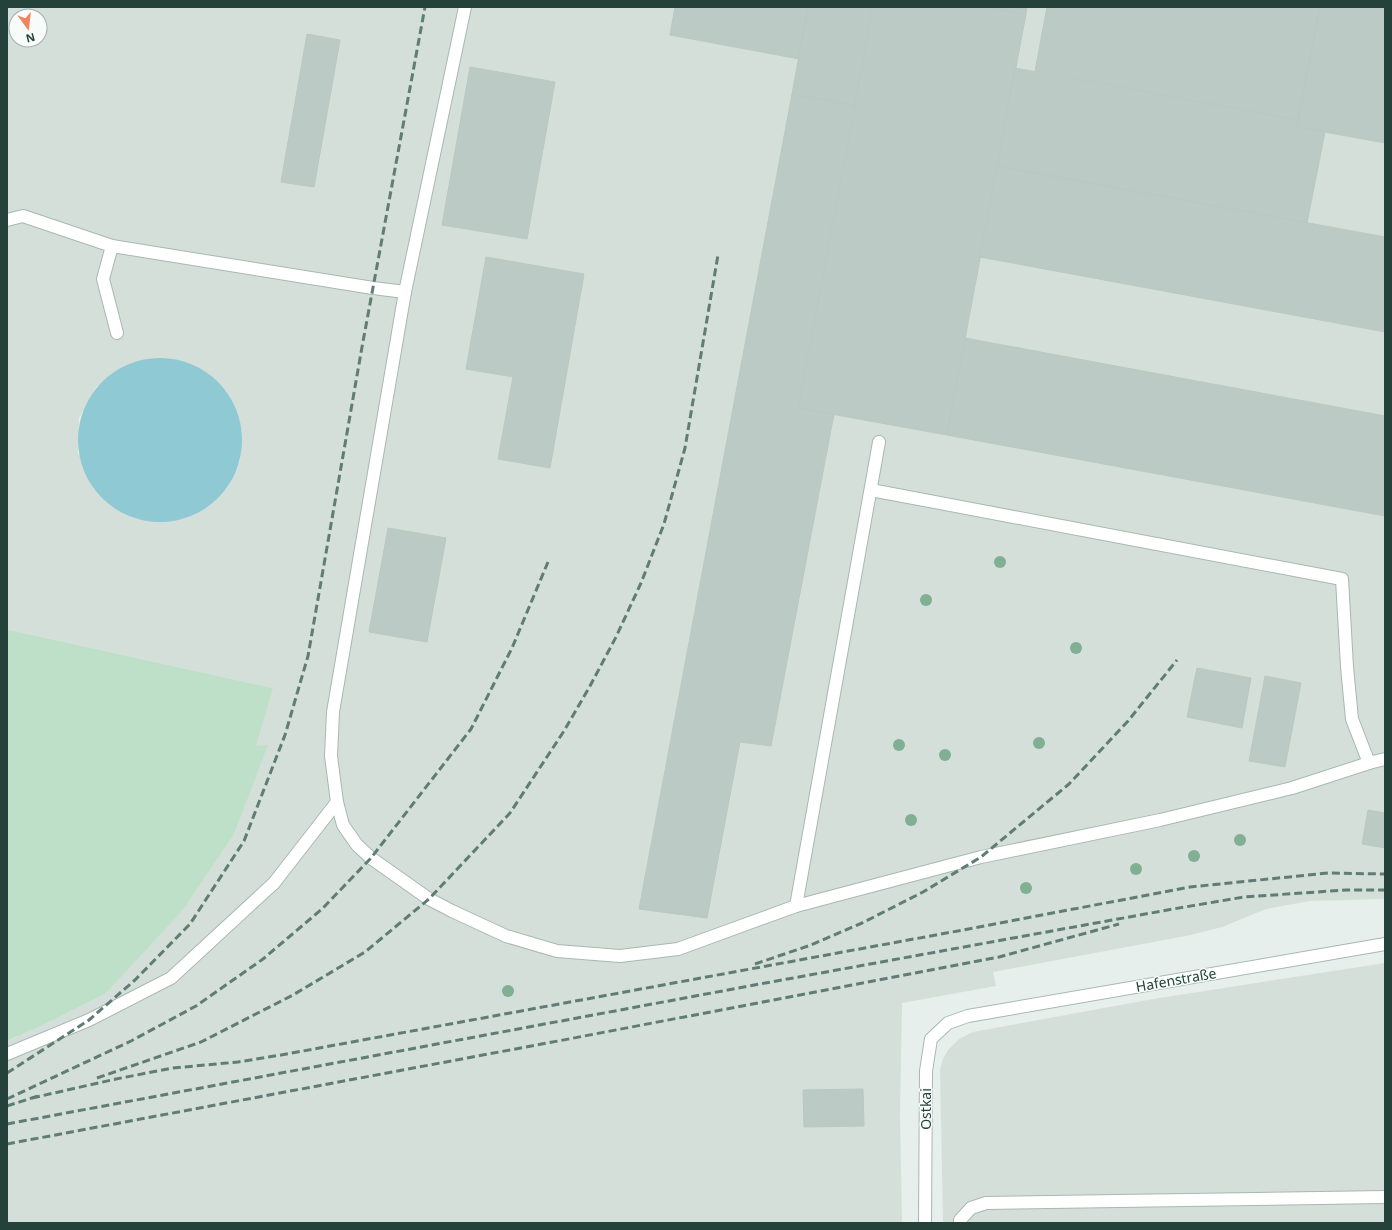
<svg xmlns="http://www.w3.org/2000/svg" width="1392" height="1230" font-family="'Noto Sans',sans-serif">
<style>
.built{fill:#d4dfda;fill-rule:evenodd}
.green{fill:#bfe0c8}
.water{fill:#8ec9d4}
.building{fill:#bbcac4;stroke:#b8c9c2}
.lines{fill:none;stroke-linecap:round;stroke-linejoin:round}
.service-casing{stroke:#a8b8b2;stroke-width:14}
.minor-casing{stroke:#a8b8b2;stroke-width:14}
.service{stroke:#fff;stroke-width:12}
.minor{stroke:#fff;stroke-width:12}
.rail{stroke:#5f7d75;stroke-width:3;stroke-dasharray:8 4;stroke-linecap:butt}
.tree{fill:#80af93}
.labels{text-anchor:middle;stroke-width:3;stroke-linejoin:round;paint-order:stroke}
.street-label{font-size:14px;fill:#24423a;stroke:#f7fbf9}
</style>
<rect width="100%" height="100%" fill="#e6efeb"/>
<g class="built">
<path d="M7,7H1385V899L1310,901L1266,909L1222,927L1191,935L993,972L996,986L902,1003L900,1113L902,1223H7V1041L17,1037L273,688L10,630L7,631ZM16,16H40V40H16ZM97,386L242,430L240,461L228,487L78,455L79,418Z"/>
<polygon points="1385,963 1385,1223 943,1223 940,1069 943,1059 948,1050 959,1039 973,1032 1153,999"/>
</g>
<polygon class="green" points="10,630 273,688 256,746 268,745 234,834 182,911 106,993 55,1019 7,1041 7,631"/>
<circle class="water" cx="160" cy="440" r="82"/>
<g class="building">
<polygon points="675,7 808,7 799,59 670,35"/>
<polygon points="808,7 873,7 855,106 792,94"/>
<polygon points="873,7 986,7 1026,14 947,435 798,408"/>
<polygon points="986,7 1027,7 1026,14"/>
<polygon points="1047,7 1320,7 1298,120 1035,71"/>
<polygon points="1320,7 1385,7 1385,143 1297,127"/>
<polygon points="307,34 340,40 314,187 281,182"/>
<polygon points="470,67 555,82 527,239 442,225"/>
<polygon points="1015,68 1298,120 1297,127 1325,132 1307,223 997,166"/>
<polygon points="792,94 855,106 798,408 834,414 771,746 740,742 707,918 639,909"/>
<polygon points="997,166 1385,237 1385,332 980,257"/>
<polygon points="486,257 584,274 550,468 498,459 513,377 466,369"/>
<polygon points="965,338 1385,416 1385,516 947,435"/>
<polygon points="388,528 446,538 427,642 369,632"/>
<polygon points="1197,668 1251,678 1242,728 1187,717"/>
<polygon points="1265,676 1301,683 1285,767 1249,761"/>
<polygon points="1368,810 1385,813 1385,848 1362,844"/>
<polygon points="863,1089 864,1126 804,1127 803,1090"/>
</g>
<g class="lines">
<defs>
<g id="service">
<polyline points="465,7 405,292 333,712 331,756 337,802 343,825 357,845 371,858 429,899 452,911 506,936 557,951 620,956 678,949 796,906 981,857 1160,820 1292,788 1369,763 1385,759"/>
<polyline points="7,220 23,216 112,246 373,288 405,292"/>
<polyline points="112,246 103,279 117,333"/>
<polyline points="871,490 1342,579 1347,667 1352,719 1369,763"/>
<polyline points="796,906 879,442"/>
<polyline points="7,1054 89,1020 171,978 274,883 337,802"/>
<polyline points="960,1223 960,1220 971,1208 986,1203 1385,1197"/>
</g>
<polyline id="minor" points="925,1223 926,1071 931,1039 948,1023 968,1016 1385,944"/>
</defs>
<use href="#service" class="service-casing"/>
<use href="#minor" class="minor-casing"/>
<use href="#service" class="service"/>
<use href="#minor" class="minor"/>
<g class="rail">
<polyline points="755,964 811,945 862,923 923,892 981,857 1069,784 1128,721 1177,660"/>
<polyline points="7,1073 89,1020 135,980 190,924 244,841 285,735 308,656 362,347 425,7"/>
<polyline points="97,1078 201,1042 293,995 365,952 429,899 510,813 564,731 590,686 616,637 641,583 664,524 685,448 718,255"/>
<polyline points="32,1098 116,1079 173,1068 238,1062 281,1055 963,930 1190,887 1328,873 1385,874"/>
<polyline points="7,1099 131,1041 196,1006 263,959 322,909 371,858 471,729 512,648 548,562"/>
<polyline points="7,1106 38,1096"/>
<polyline points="7,1124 760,984 1173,909 1244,897 1346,890 1385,890"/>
<polyline points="7,1144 558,1041 999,957 1119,924"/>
</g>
</g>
<g class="tree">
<circle cx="1000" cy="562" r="6"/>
<circle cx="926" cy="600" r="6"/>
<circle cx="1076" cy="648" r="6"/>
<circle cx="1039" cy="743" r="6"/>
<circle cx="899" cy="745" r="6"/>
<circle cx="945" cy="755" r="6"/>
<circle cx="911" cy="820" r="6"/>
<circle cx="1240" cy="840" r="6"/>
<circle cx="1194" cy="856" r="6"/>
<circle cx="1136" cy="869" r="6"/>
<circle cx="1026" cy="888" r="6"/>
<circle cx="508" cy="991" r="6"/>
</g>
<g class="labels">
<g class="street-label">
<text transform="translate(1176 980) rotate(-10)" y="5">Hafenstraße</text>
<text transform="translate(926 1109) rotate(-90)" y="5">Ostkai</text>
</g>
</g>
<rect width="1392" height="1230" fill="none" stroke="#24423a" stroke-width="16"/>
<g transform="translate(28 28) rotate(165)"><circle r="19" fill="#f7fbf9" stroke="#a3b1ad"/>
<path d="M0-3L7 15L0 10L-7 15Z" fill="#f4845f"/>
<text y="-6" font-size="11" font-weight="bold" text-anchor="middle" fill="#24423a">N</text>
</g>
</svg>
